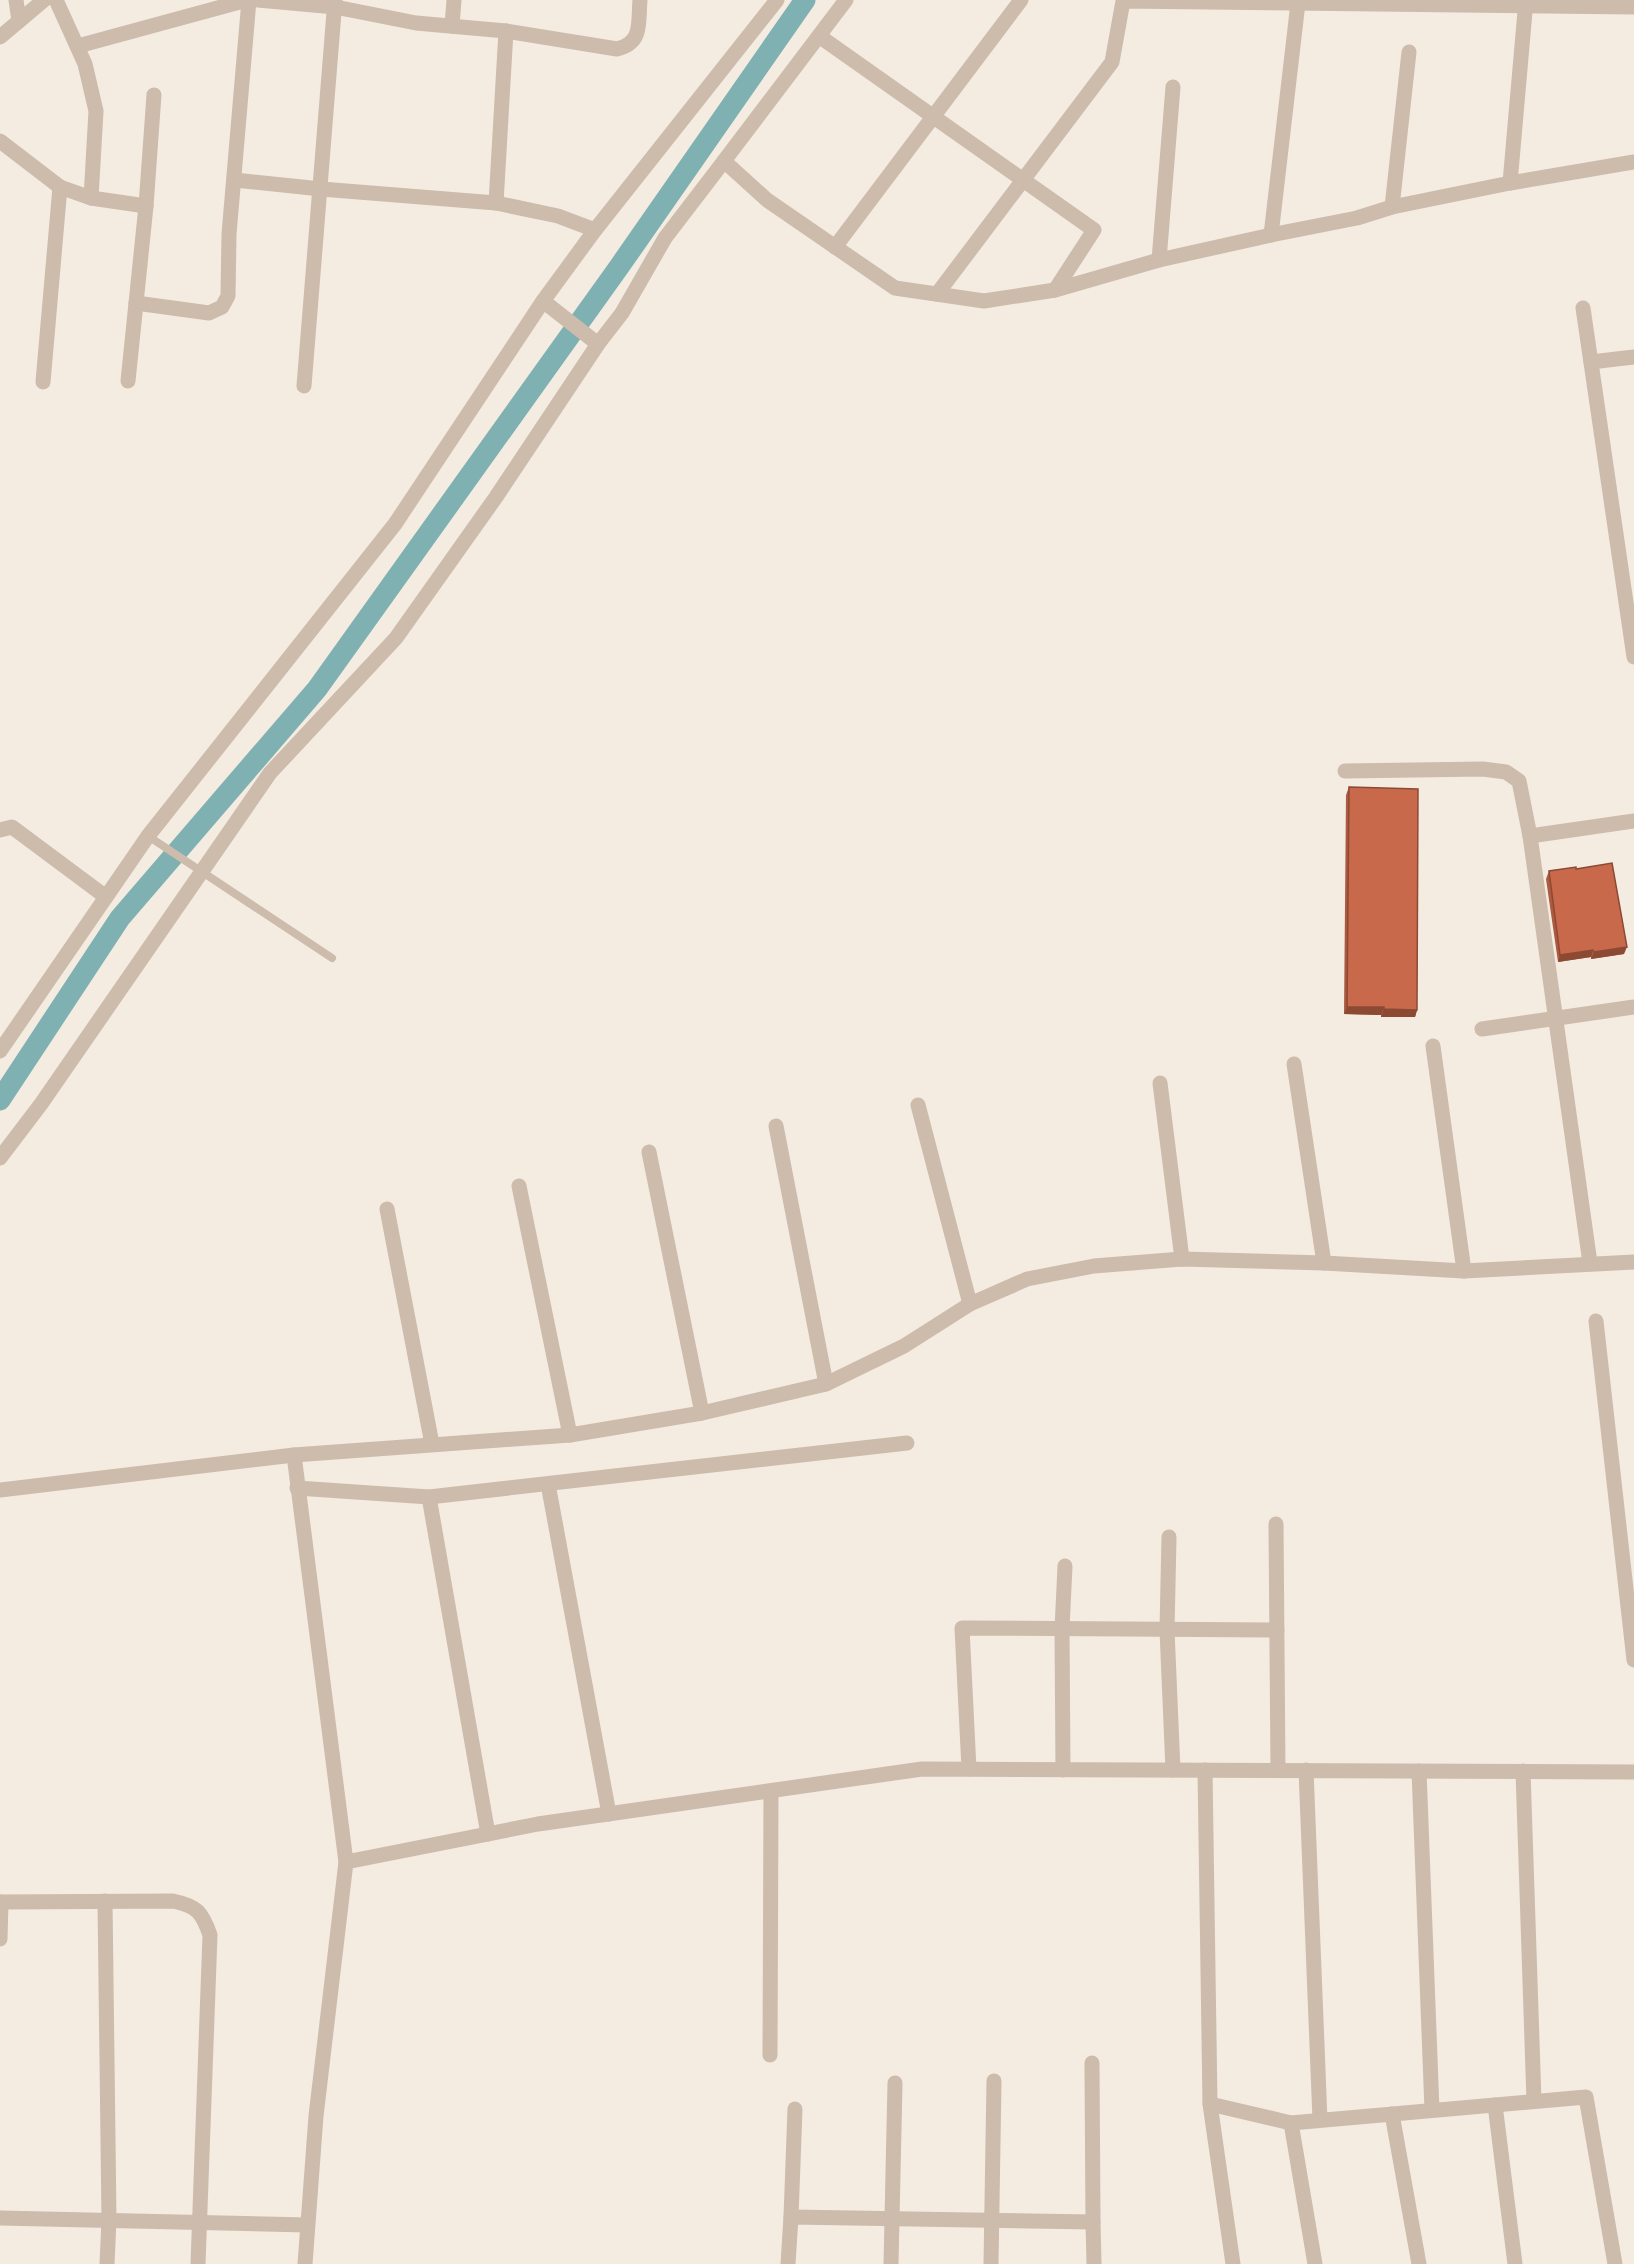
<svg xmlns="http://www.w3.org/2000/svg" width="1634" height="2264" font-family="'Fira Sans Condensed',sans-serif">
<style>
.lines{fill:none;stroke-linecap:round;stroke-linejoin:round}
.canal{stroke:#7fb0b2;stroke-width:21}
.service{stroke:#cdbbac;stroke-width:8}
.minor{stroke:#cdbbac;stroke-width:15}
.tertiary{stroke:#cdbbac;stroke-width:15}
.wall{fill:#ac5a40}
.shaded-wall{fill:#8c4a34}
.building{fill:#c8694b;stroke:#8c4a34;stroke-width:1.5}
</style>
<rect width="100%" height="100%" fill="#f4ebe1"/>
<g class="lines">
<polyline class="canal" points="0,1100 120,918 317,689 619,267 805,0"/>
<polyline class="service" points="148,836 332,958"/>
<g class="minor">
<polyline points="16,0 19,21"/>
<polyline points="56,0 85,64 96,111 91,198"/>
<path d="M258,0L335,7L416,23L506,31L617,49C643,43 638,23 640,0"/>
<polyline points="452,26 454,0"/>
<polyline points="819,36 1094,230 1055,290"/>
<polyline points="78,46 247,0"/>
<polyline points="0,141 60,187 91,198 146,206"/>
<polyline points="724,161 846,0"/>
<polyline points="234,180 321,189 496,203 558,216 595,230"/>
<polyline points="1510,183 1526,0"/>
<polyline points="496,203 506,31"/>
<polyline points="1392,207 1409,52"/>
<polyline points="1271,235 1298,3"/>
<polyline points="835,247 1021,0"/>
<polyline points="1159,260 1173,87"/>
<polyline points="937,294 1112,62 1123,1 1634,7"/>
<polyline points="543,301 598,344 622,313 665,238 724,161 767,200 895,288 984,301 1055,290 1159,260 1271,235 1357,218 1392,207 1510,183 1634,162"/>
<polyline points="136,303 209,313 222,307 228,296 229,234 249,0"/>
<polyline points="1583,308 1634,657"/>
<polyline points="1591,362 1634,357"/>
<polyline points="128,381 146,206 154,95"/>
<polyline points="43,382 60,187"/>
<polyline points="304,386 335,0"/>
<polyline points="1345,771 1483,769 1506,772 1519,781 1530,836 1590,1263"/>
<polyline points="0,830 12,827 106,897"/>
<polyline points="1530,836 1634,821"/>
<polyline points="1482,1029 1634,1007"/>
<polyline points="1433,1046 1464,1271"/>
<polyline points="1294,1064 1324,1263"/>
<polyline points="1160,1083 1182,1259"/>
<polyline points="918,1105 970,1304"/>
<polyline points="776,1126 826,1384"/>
<polyline points="649,1152 702,1413"/>
<polyline points="0,1158 41,1104 270,773 396,638 496,497 598,344"/>
<polyline points="519,1186 570,1435"/>
<polyline points="387,1209 432,1444"/>
<polyline points="1596,1321 1634,1660"/>
<polyline points="294,1455 346,1862"/>
<polyline points="548,1484 609,1814"/>
<polyline points="297,1488 429,1497 907,1443"/>
<polyline points="0,1490 294,1455 570,1435 702,1413 826,1384 904,1346 970,1304 1027,1279 1094,1266 1182,1259 1324,1263 1464,1271 1634,1262"/>
<polyline points="429,1497 488,1834"/>
<polyline points="1276,1524 1278,1770"/>
<polyline points="1169,1537 1167,1630 1173,1770"/>
<polyline points="969,1769 962,1628 1277,1630"/>
<polyline points="1063,1770 1062,1629 1065,1566"/>
<polyline points="1205,1770 1210,2104"/>
<polyline points="1306,1770 1320,2120"/>
<polyline points="1419,1771 1432,2110"/>
<polyline points="1523,1771 1534,2101"/>
<polyline points="105,1901 109,2220 107,2264"/>
<path d="M0,1902L173,1901C197,1906 202,1912 210,1935L198,2264"/>
<polyline points="0,1939 1,1902"/>
<polyline points="770,2055 771,1791"/>
<polyline points="1092,2063 1093,2222"/>
<polyline points="1495,2105 1515,2264"/>
<polyline points="1392,2114 1419,2264"/>
<polyline points="1291,2123 1315,2264"/>
<polyline points="791,2217 795,2109"/>
<polyline points="0,2218 307,2225"/>
<polyline points="305,2264 316,2116 346,1862 538,1824 922,1769 1634,1772"/>
<polyline points="788,2264 791,2217 1093,2222 1094,2264"/>
<polyline points="891,2264 895,2083"/>
<polyline points="991,2264 994,2081"/>
<polyline points="1233,2264 1210,2104 1291,2123 1586,2097 1615,2264"/>
</g>
<g class="tertiary">
<polyline points="0,37 44,0"/>
<polyline points="0,1051 148,836 395,524 543,301 595,230 777,0"/>
</g>
</g>
<g class="wall">
<polygon points="1349,787 1417,1010 1415,1017 1381,1017 1381,1015 1344,1014 1346,795"/>
<polygon points="1576,869 1624,954 1591,959 1591,957 1558,962 1546,879 1549,871"/>
</g>
<g class="shaded-wall">
<polygon points="1627,947 1624,954 1591,959 1594,952"/>
<polygon points="1593,950 1591,957 1558,962 1560,955"/>
<polygon points="1347,1007 1384,1007 1381,1015 1344,1014"/>
<polygon points="1384,1009 1417,1010 1415,1017 1381,1017"/>
</g>
<g class="building">
<polygon points="1349,787 1418,789 1417,1010 1384,1009 1384,1007 1347,1007"/>
<polygon points="1612,863 1627,947 1594,952 1593,950 1560,955 1549,871 1576,867 1576,869"/>
</g>
</svg>
